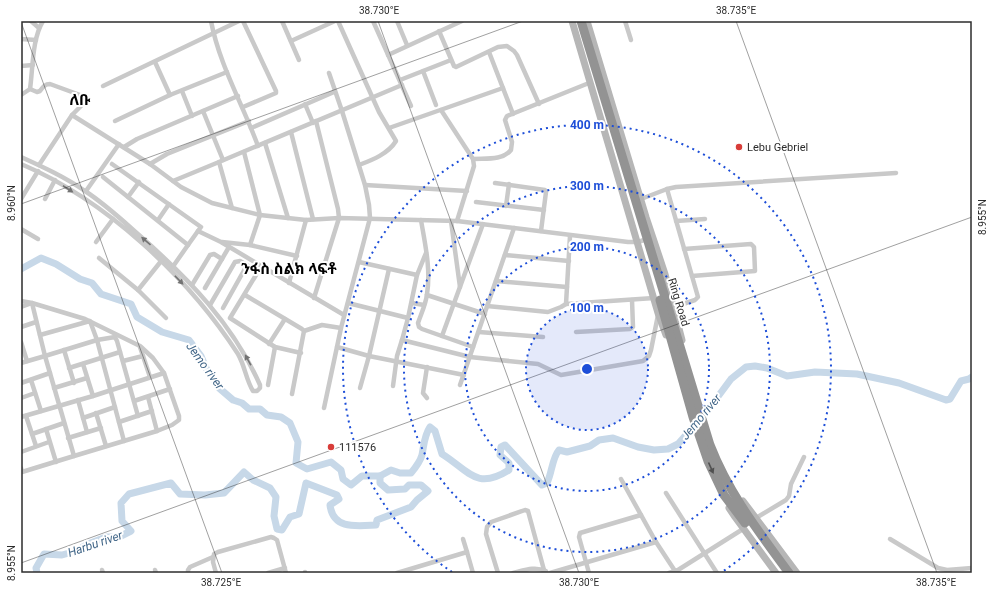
<svg xmlns="http://www.w3.org/2000/svg" width="993" height="594" font-family="Roboto,'Noto Sans Ethiopic',sans-serif">
<style>
.lines{fill:none;stroke-linecap:round;stroke-linejoin:round}
.river{stroke:#c7d8e8;stroke-width:7}
.street{stroke:#c9c9c9;stroke-width:4.5}
.secondary{stroke:#b6b6b6;stroke-width:7}
.highway{stroke:#939393;stroke-width:9}
.oneway{fill:#737373}
.oneway2{fill:#505050}
.ticks{fill:none;stroke:#2c2c2c;stroke-width:1;stroke-opacity:0.45}
.ring{fill:none;stroke:#1d4ed8;stroke-width:2;stroke-dasharray:2 4}
.poi-dot{fill:#d83c38;stroke:#fff;stroke-width:1.5}
.labels{text-anchor:middle;stroke-width:4;stroke-linejoin:round;paint-order:stroke}
.poi-label{font-size:11px;fill:#2c2c2c;stroke:#fff;text-anchor:start}
.street-label{font-size:11px;fill:#2c2c2c;stroke:#fff}
.water-label{font-size:12px;font-style:italic;fill:#406587;stroke:#fff}
.district-label{font-size:15px;font-weight:bold;fill:#000;stroke:#fff}
.centre{fill:#1d4ed8;stroke:#fff;stroke-width:2}
.ring-label{font-size:12px;text-anchor:middle;font-weight:bold;fill:#1d4ed8;stroke:#fff;stroke-width:4;stroke-linejoin:round;paint-order:stroke}
.neatline{fill:none;stroke:#2c2c2c;stroke-width:1.5}
.ticks-label{font-size:10px;text-anchor:middle;fill:#2c2c2c}
</style>
<rect width="100%" height="100%" fill="#fff"/>
<g class="lines">
<g class="river">
<path d="M21,269L41,258L56,264L80,279L92,283L101,294L131,304L137,317L162,332L189,340L201,356L206,368L219,388L233,400L242,403L249,409H260L267,415L281,417L290,423L298,442L296,463L307,469L331,462L341,470L343,479L351,485L362,476H380L391,470L400,473H411C416,467 420,462 422,455C424,445 424,436 430,427L435,431L442,454C468,470 476,491 509,470V463L500,455L501,447L505,445L542,485L547,483C552,473 552,458 559,450L567,452L590,446L599,440L613,438L638,447L654,450L668,449L678,444L708,410L731,379L746,367L755,366L767,368L787,376L815,372L857,374L899,383L946,400L950,399L961,381L969,379L972,377"/>
<path d="M37,573L36,568L44,554L62,555L76,551L88,544L106,537H119L131,531L122,521L121,503L129,494L171,483L180,494L205,495L224,493L244,472L253,480L270,488L276,497L274,516L277,529L282,530L290,517L299,514L306,483L337,495L339,499L330,505C333,530 357,526 376,525L377,520L411,507L417,500L428,491L421,485H409L405,489L388,490L380,483V476"/>
</g>
<g class="street">
<polyline points="31,21 39,28"/>
<path d="M211,21C219,64 243,105 258,146"/>
<polyline points="282,21 299,60"/>
<path d="M338,21L379,112L396,141C388,154 372,160 359,165"/>
<polyline points="373,21 411,106"/>
<polyline points="397,21 407,45"/>
<polyline points="625,21 631,40"/>
<polyline points="439,31 454,66 456,67 498,47 507,46 514,51 517,55 539,104"/>
<polyline points="21,39 36,40"/>
<polyline points="291,41 335,21"/>
<polyline points="489,52 513,114"/>
<polyline points="388,55 462,21"/>
<polyline points="155,62 170,95"/>
<polyline points="21,66 33,65"/>
<polyline points="423,71 436,105"/>
<polyline points="400,80 451,60"/>
<polyline points="103,86 239,21"/>
<path d="M30,89L37,92L40,91C43,87 45,84 50,84L80,95L83,97L85,102L72,115"/>
<polyline points="182,91 192,116"/>
<path d="M21,95L30,89C33,68 32,39 43,21"/>
<polyline points="305,104 313,123"/>
<polyline points="243,107 276,93 276,91 243,21"/>
<polyline points="441,110 473,159 474,166 457,221"/>
<polyline points="203,111 223,160"/>
<polyline points="115,121 170,95 227,72"/>
<polyline points="251,128 334,92"/>
<polyline points="389,128 503,88"/>
<polyline points="291,132 313,219"/>
<polyline points="265,143 288,218"/>
<polyline points="124,147 137,139 238,96"/>
<polyline points="244,152 260,215 250,245 297,256"/>
<path d="M21,157C43,167 65,177 85,191C105,204 122,220 139,235C189,279 233,324 260,385V388L257,391H253C246,380 245,366 238,354C188,277 106,200 21,164"/>
<path d="M473,159C485,158 502,161 511,150L512,142L505,120L507,116L589,83"/>
<polyline points="112,164 201,227 198,231 221,242 344,315"/>
<polyline points="150,164 167,154 249,121"/>
<polyline points="39,165 72,115 150,164 181,187 212,203 260,215 306,220 339,218 457,221 628,242 638,242 647,239"/>
<polyline points="103,177 188,245 198,231"/>
<polyline points="173,181 219,162"/>
<polyline points="495,183 545,190 546,192 541,231"/>
<polyline points="365,185 467,191"/>
<polyline points="667,189 698,297 695,300 674,307"/>
<polyline points="86,191 119,144"/>
<polyline points="128,197 139,182"/>
<polyline points="21,199 38,171"/>
<polyline points="45,199 55,180"/>
<polyline points="641,199 667,189 676,187 896,173"/>
<polyline points="476,202 544,210"/>
<polyline points="506,206 509,184"/>
<polyline points="232,208 219,162 402,85"/>
<polyline points="158,220 169,204"/>
<path d="M421,220C425,244 431,269 427,294C426,304 421,314 418,323L419,327L422,329L473,347"/>
<polyline points="451,221 460,287"/>
<polyline points="676,221 705,219"/>
<polyline points="21,229 38,239"/>
<polyline points="96,242 113,219"/>
<polyline points="222,242 250,245"/>
<polyline points="684,249 751,244 754,247 755,271 692,276"/>
<polyline points="426,253 417,275 408,318 402,340 470,357 538,364 561,375 643,361 649,356 651,350 658,315"/>
<polyline points="505,255 569,261"/>
<polyline points="99,258 138,290 166,318"/>
<polyline points="359,262 417,275"/>
<polyline points="174,265 188,245"/>
<polyline points="496,281 567,287"/>
<polyline points="289,283 306,220"/>
<polyline points="192,285 210,255 214,254 222,259"/>
<polyline points="205,288 229,247"/>
<polyline points="138,290 162,260"/>
<polyline points="245,295 302,329 304,331 292,394"/>
<polyline points="427,295 485,314"/>
<polyline points="314,298 339,218 338,209 316,121"/>
<polyline points="21,301 32,303 45,356 21,363"/>
<polyline points="348,303 408,318"/>
<polyline points="412,303 424,305"/>
<polyline points="566,304 570,236"/>
<polyline points="210,305 235,262 240,261 255,270 256,275 230,318 275,347 301,353"/>
<polyline points="487,306 548,312 561,307 566,304 654,298"/>
<polyline points="21,307 32,303 85,319 140,346 153,358 164,373 179,416 179,420 172,425 157,431 74,456"/>
<polyline points="223,308 247,265"/>
<polyline points="21,327 36,322"/>
<polyline points="304,331 322,325 341,328"/>
<polyline points="479,332 543,337"/>
<polyline points="576,332 630,329 633,327 632,300"/>
<polyline points="40,335 90,321 97,340 124,441"/>
<polyline points="442,336 483,224"/>
<polyline points="21,342 27,361"/>
<polyline points="269,344 285,319"/>
<polyline points="140,347 150,377"/>
<polyline points="337,347 369,356 464,375"/>
<polyline points="64,350 74,383"/>
<polyline points="123,361 143,356"/>
<polyline points="83,364 93,396"/>
<polyline points="427,367 423,393 427,398"/>
<polyline points="69,368 120,352"/>
<polyline points="31,380 41,411"/>
<polyline points="21,383 50,373"/>
<polyline points="268,385 275,347"/>
<polyline points="460,385 514,228"/>
<polyline points="393,386 397,356 402,340"/>
<polyline points="54,388 87,378"/>
<polyline points="360,388 369,356 389,269"/>
<polyline points="148,397 157,431"/>
<polyline points="21,398 35,393"/>
<polyline points="78,400 87,432"/>
<polyline points="134,401 170,389"/>
<polyline points="324,408 341,328 370,218 369,205 365,185 342,111 329,73"/>
<polyline points="96,413 106,446"/>
<polyline points="26,416 36,446"/>
<polyline points="21,417 93,396 164,373"/>
<polyline points="83,418 115,407"/>
<polyline points="119,422 152,411"/>
<polyline points="46,429 56,462"/>
<polyline points="32,434 64,423"/>
<polyline points="68,438 101,428"/>
<polyline points="21,452 49,442"/>
<polyline points="21,468 22,472 74,456 45,356 97,340 115,337 117,341 138,416"/>
<polyline points="621,479 656,542 675,571"/>
<polyline points="666,493 717,573"/>
<polyline points="756,518 786,500 789,496 791,484 804,457"/>
<polyline points="463,539 467,552"/>
<polyline points="890,539 938,568 947,570 972,568"/>
<polyline points="102,570 103,573"/>
<polyline points="155,570 156,573"/>
<polyline points="305,572 305,573"/>
<polyline points="188,573 188,570 190,567 213,557"/>
<polyline points="216,573 213,562 214,554 218,552 271,537 274,538 277,540 286,573"/>
<polyline points="268,573 285,568"/>
<polyline points="397,573 467,552 473,573"/>
<polyline points="498,573 486,534 487,527 491,522 525,510 528,511 544,570"/>
<path d="M513,573C525,570 535,566 546,571"/>
<polyline points="550,573 656,542"/>
<polyline points="589,573 579,537 580,533 641,515"/>
<polyline points="669,573 678,570 743,529"/>
</g>
<g class="secondary">
<polyline points="572,21 658,313 666,335"/>
<polyline points="587,21 646,217 665,274 682,340"/>
<polyline points="743,501 797,573"/>
<polyline points="729,508 735,517 776,573"/>
</g>
<g class="highway">
<path d="M581,21L710,445C729,494 759,532 789,573"/>
<polyline points="660,300 693,417 708,461 724,495 745,523"/>
</g>
</g>
<defs><path id="oneway-solid" d="M-6-.8H1V-3.2L6.5 0L1 3.2V.8H-6Z"/></defs>
<g class="oneway">
<use href="#oneway-solid" transform="translate(68 189) rotate(33)"/>
<use href="#oneway-solid" transform="translate(146 241) rotate(-139)"/>
<use href="#oneway-solid" transform="translate(179 280) rotate(46)"/>
<use href="#oneway-solid" transform="translate(248 360) rotate(-119)"/>
</g>
<use class="oneway2" href="#oneway-solid" transform="translate(711 468) rotate(66)"/>
<path class="ticks" d="M378,21L579,573M736,21L937,573M21,22L222,573M21,204L523,21M21,563L972,217"/>
<circle cx="587" cy="369" r="61" fill="#1d4ed8" fill-opacity=".12"/>
<g class="ring">
<circle cx="587" cy="369" r="61"/>
<circle cx="587" cy="369" r="122"/>
<circle cx="587" cy="369" r="183"/>
<path d="M452 572A244 244 0 1 1 722 572"/>
</g>
<g class="poi-dot">
<circle cx="739" cy="147" r="4"/>
<circle cx="331" cy="447" r="4"/>
</g>
<g class="labels">
<g class="poi-label">
<text x="747" y="151">Lebu Gebriel</text>
<text x="339" y="451">111576</text>
</g>
<g class="street-label">
<text transform="translate(679 302) rotate(73)" y="4">Ring Road</text>
</g>
<g class="water-label">
<text transform="translate(205 366) rotate(54)" y="4">Jemo river</text>
<text transform="translate(701 417) rotate(-50)" y="4">Jemo river</text>
<text transform="translate(95 544) rotate(-19)" y="4">Harbu river</text>
</g>
<g class="district-label">
<text x="80" y="105">ለቡ</text>
<text x="289" y="274">ንፋስ ስልክ ላፍቶ</text>
</g>
</g>
<circle cx="587" cy="369" r="6" class="centre"/>
<g class="ring-label">
<text x="587" y="129">400 m</text>
<text x="587" y="190">300 m</text>
<text x="587" y="251">200 m</text>
<text x="587" y="312">100 m</text>
</g>
<rect width="993" height="594" fill="none" stroke="#ffffff" stroke-width="44"/>
<rect x="22" y="22" width="949" height="550" class="neatline"/>
<g class="ticks-label">
<text x="379" y="14">38.730°E</text>
<text x="736" y="14">38.735°E</text>
<text transform="translate(11 203) rotate(-90)" y="4">8.960°N</text>
<text transform="translate(982 217) rotate(-90)" y="4">8.955°N</text>
<text transform="translate(11 563) rotate(-90)" y="4">8.955°N</text>
<text x="221" y="586">38.725°E</text>
<text x="579" y="586">38.730°E</text>
<text x="936" y="586">38.735°E</text>
</g>
</svg>
